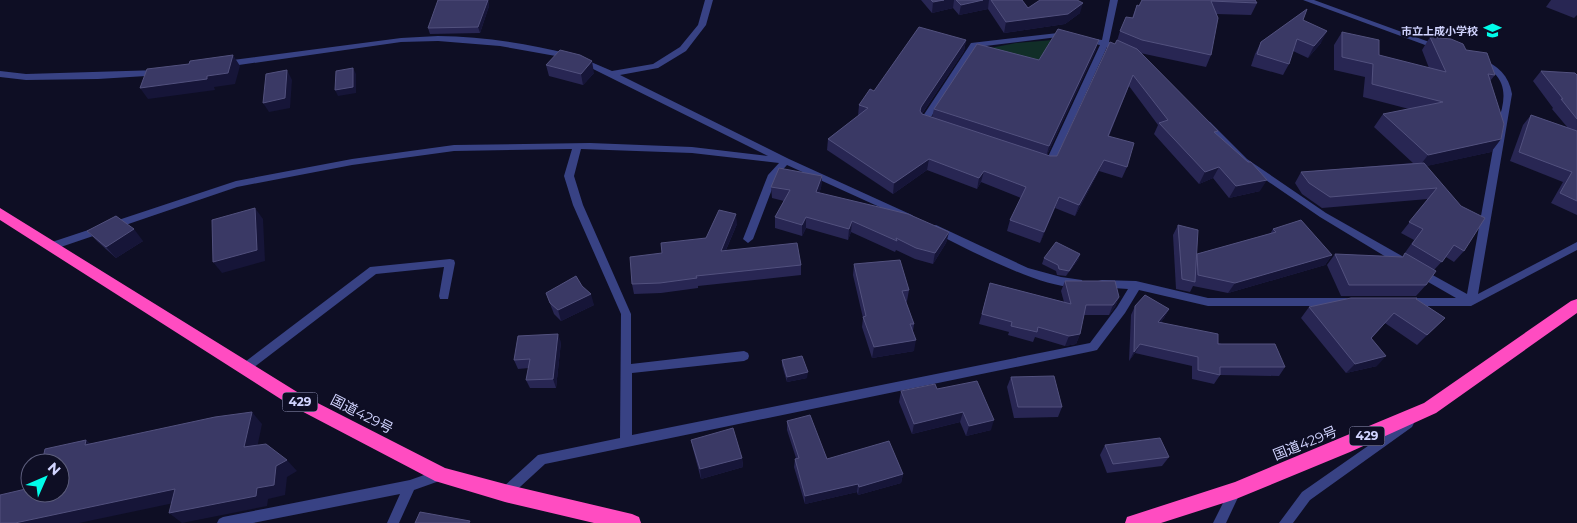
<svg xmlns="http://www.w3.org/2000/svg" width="1577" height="523" font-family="Montserrat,'Noto Sans JP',sans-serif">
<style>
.green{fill:#112e28}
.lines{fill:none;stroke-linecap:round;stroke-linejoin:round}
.street{fill:#384284;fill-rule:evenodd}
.highway{fill:#ff4cc1;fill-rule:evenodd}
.wall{fill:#282653}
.shaded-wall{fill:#161538}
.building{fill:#3a3965;stroke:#52517e}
.labels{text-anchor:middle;stroke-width:4;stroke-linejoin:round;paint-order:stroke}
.far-poi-label{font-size:11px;font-weight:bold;fill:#d1d4ff;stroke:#0e0e24;text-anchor:end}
.shield{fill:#0e0e24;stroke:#9699bd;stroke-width:1}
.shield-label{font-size:12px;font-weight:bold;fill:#d1d4ff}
.street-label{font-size:14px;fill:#d1d4ff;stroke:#0e0e24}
</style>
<rect width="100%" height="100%" fill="#0e0e24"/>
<polygon class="green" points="1053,40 1037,67 980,50 1016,43"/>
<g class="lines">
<g class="street">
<polygon points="705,0 713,0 706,25 686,51 658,68 620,75 789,159 912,215 914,217 912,219 906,219 787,165 777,176 753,239 748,243 743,239 768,175 779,163 692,153 581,149 574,176 583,205 631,314 631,364 744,351 748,353 749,356 748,359 744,361 632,373 632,435 1090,343 1117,307 1128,289 1098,287 1097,284 1098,281 1102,280 1136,281 1208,298 1346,298 1350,299 1351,302 1350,305 1346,306 1208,306 1139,290 1125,313 1097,350 1093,351 545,464 509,497 505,499 501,497 499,493 501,489 538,455 620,438 621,314 573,205 564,176 572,149 454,151 352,165 237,187 52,250 47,246 49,243 236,181 352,159 454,145 590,143 692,147 768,156 577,61 581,59 584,59 612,71 653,64 680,47 698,25"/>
<path d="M1110,0H1118L1109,42L1124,49L1120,51L1107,47L1053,165H1047L921,123L920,121L921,119L971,43L1058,33L1102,40ZM1058,37L1100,45L1047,159L929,120L977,47Z"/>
<polygon points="1303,0 1314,0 1443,47 1439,49 1436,49"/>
<path d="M438,36C482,36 527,44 570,54L571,56L567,58L500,46L438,41L401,42L225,67L221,64L225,61L401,38Z"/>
<path d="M1481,59C1498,65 1509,76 1512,94L1478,294L1577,242V250L1471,306H1408L1404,305L1403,302L1404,299L1408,298H1456L1416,275L1415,272L1416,269L1420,268L1467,294L1498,121C1504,105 1508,86 1494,73C1488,68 1482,66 1477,62Z"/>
<polygon points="159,70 162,71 162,75 98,79 26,80 0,77 0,71 26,74"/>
<polygon points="1207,121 1210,122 1247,159 1326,213 1409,260 1410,263 1409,266 1401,266 1320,217 1241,163 1204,126 1203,124 1204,122"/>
<path d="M936,225L1028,268L1061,277L1082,280L1083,283L1082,286C1052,295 962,246 933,232L931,229L933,226Z"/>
<polygon points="450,259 454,260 455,263 448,299 440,299 439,296 444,267 376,274 249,371 245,373 241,371 239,368 241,365 370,267"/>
<polygon points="1408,418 1412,419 1414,423 1412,427 1310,500 1293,523 1279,523 1302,492"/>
<polygon points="441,469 445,471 447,475 445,479 414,490 399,523 387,523 400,494 253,523 217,523 219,519 223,517 410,480"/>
<polygon points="1235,485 1239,487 1241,491 1226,523 1213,523 1231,487"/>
</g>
<g class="highway">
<polygon points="0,208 302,395 445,468 505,484 632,514 639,517 641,523 594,523 505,502 435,481 290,405 0,220"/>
<polygon points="1577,299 1577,313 1436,413 1350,452 1236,499 1161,523 1125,523 1127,517 1235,482 1424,403 1571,301"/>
</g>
</g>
<g class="wall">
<polygon points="488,0 489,6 480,33 430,34 428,28"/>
<polygon points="921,0 1018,0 1028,8 1080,13 1065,24 1004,33 988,9 959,15 953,8 932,13"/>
<polygon points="1142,0 1255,0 1257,3 1251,15 1216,14 1211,55 1206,67 1140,53 1216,135 1260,191 1229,198 1213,178 1199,184 1154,134 1158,125 1129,86 1109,136 1127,167 1122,178 1099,171 1075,216 1055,208 1040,243 1007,231 1010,220 1021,198 981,182 977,189 927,170 893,194 827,150 828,139 858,116 859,105 874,91 966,40 964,51 922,114 932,117 934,109 1039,60 1096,50 1047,155 1050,156 1057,156 1117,41 1120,31 1132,18 1137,5 1139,6"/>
<polygon points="1551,0 1577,0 1577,15 1574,18 1546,7"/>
<polygon points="1303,20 1321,43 1308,58 1293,51 1289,64 1283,75 1251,66 1255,54 1261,42"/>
<polygon points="1342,32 1379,55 1429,68 1422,50 1430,37 1466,50 1495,75 1490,81 1501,139 1491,152 1426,166 1464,251 1454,262 1446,257 1434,270 1426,285 1416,296 1341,296 1327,265 1335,254 1402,257 1414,240 1401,233 1428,199 1322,208 1302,194 1295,183 1301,172 1413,163 1374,127 1383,114 1409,109 1363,97 1365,77 1334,70 1334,45"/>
<polygon points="546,65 594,73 583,85 549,76"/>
<polygon points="1541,71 1577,75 1577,215 1551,203 1563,182 1510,161 1523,125 1531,115 1568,128 1552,109 1553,108 1533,81"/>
<polygon points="822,176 821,188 819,193 949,232 946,243 933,264 915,259 896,250 895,252 851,232 848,240 806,228 802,236 775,228 775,217 784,201 772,198 771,187"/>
<polygon points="737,224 726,250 801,265 801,275 698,286 698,288 661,293 634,294 632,284 662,253 706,238"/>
<polygon points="1178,225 1197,254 1270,234 1273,229 1332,255 1325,265 1228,293 1193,286 1190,292 1176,289 1173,235"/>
<polygon points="87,231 143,241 116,258 98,242"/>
<polygon points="1080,254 1078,260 1066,276 1057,275 1056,271 1042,264 1044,258"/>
<polygon points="854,264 909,290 907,301 906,302 914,324 913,331 914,351 872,358 862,327 863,318 853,275"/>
<polygon points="1065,281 1119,297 1115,307 1109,315 1084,315 1080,334 1076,344 1065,346 1035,337 1033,342 1008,335 1009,332 979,324 990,283 1064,302 1061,291"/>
<polygon points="582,286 594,305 561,321 554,314 546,293"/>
<polygon points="1416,299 1445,318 1417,345 1385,323 1372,338 1377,366 1346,373 1301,318 1309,307"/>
<polygon points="1135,306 1169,309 1164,318 1161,322 1285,367 1279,376 1220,375 1214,384 1192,379 1192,366 1135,353 1129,361 1131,315"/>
<polygon points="561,342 556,388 530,388 526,380 529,368 518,369 514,360"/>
<polygon points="782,360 807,378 787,382 782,365"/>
<polygon points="1011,377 1062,407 1058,417 1014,418 1007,387"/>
<polygon points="937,389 991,430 966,436 960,422 912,434 899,402 901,391"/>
<polygon points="787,421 827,459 903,474 901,483 858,495 857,492 805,504 794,467 795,459 796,458 787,430"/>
<polygon points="691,440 742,458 743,467 701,479 693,449"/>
<polygon points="1105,445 1169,457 1162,466 1107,473 1100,455"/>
</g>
<g class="shaded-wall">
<polygon points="488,0 489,6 480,33 478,27"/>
<polygon points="944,0 954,0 953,8 932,13 933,2"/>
<polygon points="983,0 989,0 988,9 959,15 961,5"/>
<polygon points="1083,3 1080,13 1065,24 1004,33 1006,22"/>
<polygon points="1327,31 1321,43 1308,58 1314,46"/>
<polygon points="966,40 964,51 919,118 918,122 921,107"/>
<polygon points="1099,40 1096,50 1046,157 1049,146"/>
<polygon points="233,55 240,66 235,84 214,87 215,90 148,99 140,88 207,76"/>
<polygon points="592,61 594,73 583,85 581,74"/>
<polygon points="353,68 356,74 356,93 338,96 335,90"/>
<polygon points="287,70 292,80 290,108 269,112 263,103"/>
<polygon points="1501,139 1491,152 1418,168 1428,155"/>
<polygon points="929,159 927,170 893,194 894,183"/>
<polygon points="1104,160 1099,171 1075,216 1079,205"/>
<polygon points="1219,167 1213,178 1199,184 1205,172"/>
<polygon points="984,171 981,182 977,189 979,178"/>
<polygon points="822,176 821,188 815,204 816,192"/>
<polygon points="1267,180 1260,191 1229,198 1236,186"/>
<polygon points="1059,197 1055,208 1040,243 1044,232"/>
<polygon points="255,208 263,219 265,261 222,273 213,262"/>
<polygon points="736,214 737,224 721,261 721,251"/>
<polygon points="806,217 806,228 802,236 802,225"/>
<polygon points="852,221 851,232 848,240 849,229"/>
<polygon points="134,229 143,241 116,258 106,247"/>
<polygon points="949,232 946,243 933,264 935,253"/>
<polygon points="1080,254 1078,260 1066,276 1069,271"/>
<polygon points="1332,255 1325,265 1228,293 1235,283"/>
<polygon points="591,294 594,305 561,321 558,310"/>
<polygon points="1119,297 1115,307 1109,315 1113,305"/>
<polygon points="1169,309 1164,318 1154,331 1158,322"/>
<polygon points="1445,318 1435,328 1417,345 1427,335"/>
<polygon points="558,334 561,342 556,388 553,379"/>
<polygon points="1080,334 1076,344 1065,346 1069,336"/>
<polygon points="916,340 914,351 872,358 874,347"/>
<polygon points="1140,344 1135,353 1129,361 1134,352"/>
<polygon points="1386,356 1377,366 1346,373 1355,364"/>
<polygon points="808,372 807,378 787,382 787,377"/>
<polygon points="252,412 262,424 255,458 244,447"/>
<polygon points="963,412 960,422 912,434 914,424"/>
<polygon points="994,420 991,430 966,436 969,426"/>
<polygon points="86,440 100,451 85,445"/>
<polygon points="742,458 743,467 701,479 700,469"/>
<polygon points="287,460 297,471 287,477 285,495 268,499 267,506 182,523 169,513 257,488 276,466"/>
<polygon points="903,474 901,483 858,495 859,487"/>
<polygon points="858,484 857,492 805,504 805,496"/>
<polygon points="175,489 188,500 79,523 15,523"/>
</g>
<g class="building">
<polygon points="438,0 488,0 478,27 428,28"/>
<polygon points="931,0 944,0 933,2"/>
<polygon points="956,0 983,0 961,5"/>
<polygon points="991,0 1022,0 1028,8 1040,0 1077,0 1083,3 1068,14 1006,22"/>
<polygon points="1142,0 1255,0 1257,3 1211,1 1218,18 1211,55 1142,40 1120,31 1126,17 1133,18 1137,5 1139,6"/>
<polygon points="1307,9 1303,20 1327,31 1314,46 1297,39 1289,64 1257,54 1261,42"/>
<polygon points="919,27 966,40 921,107 920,111 922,114 1050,156 1057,156 1110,42 1115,44 1117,40 1137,49 1218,131 1214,132 1248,162 1251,162 1267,180 1236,186 1219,167 1205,172 1159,123 1168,120 1133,75 1108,136 1134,143 1127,167 1104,160 1079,205 1059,197 1044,232 1010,220 1026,187 984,171 979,178 929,159 894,183 828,139 868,108 859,105 870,89 874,91"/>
<polygon points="1058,29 1099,40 1049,146 934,109 977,44 1039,60"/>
<polygon points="1342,32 1379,40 1379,55 1446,72 1430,37 1451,39 1463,44 1466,50 1487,53 1495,75 1488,74 1504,124 1501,139 1428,155 1383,114 1443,102 1372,84 1373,64 1342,57"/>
<polygon points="560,50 580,55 592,61 581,74 546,65"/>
<polygon points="233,55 228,73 207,76 207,79 140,88 147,69 189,64 190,61"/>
<polygon points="353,68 353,87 335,90 336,71"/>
<polygon points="287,70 285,98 263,103 266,74"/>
<polygon points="1541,71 1575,73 1577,75 1577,119 1561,99 1563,99"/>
<polygon points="1531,115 1577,131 1577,201 1560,193 1572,172 1519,152"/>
<polygon points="1424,163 1461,206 1485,218 1464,251 1454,245 1442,262 1412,244 1423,229 1409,222 1437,188 1330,197 1309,183 1301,172"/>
<polygon points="779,168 822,176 816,192 908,214 949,232 935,253 916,248 896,238 897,241 852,221 849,229 806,217 802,225 775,217 790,190 771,187"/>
<polygon points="255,208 257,250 213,262 212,220"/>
<polygon points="719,210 736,214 721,251 797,243 801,265 696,276 697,278 660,283 632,284 630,257 662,253 661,243 706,238"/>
<polygon points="116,216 134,229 106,247 87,231"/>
<polygon points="1301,220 1332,255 1235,283 1198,275 1197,254 1276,232 1273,229"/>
<polygon points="1178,225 1198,230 1195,282 1182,279"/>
<polygon points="1056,242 1080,254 1069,271 1059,269 1058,265 1044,258"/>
<polygon points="1405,253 1436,271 1426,285 1349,285 1335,254 1403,257"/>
<polygon points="900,260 909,290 902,291 914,324 910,324 916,340 874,347 863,317 866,316 854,264"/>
<polygon points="576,276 582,286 591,294 558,310 550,303 546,293"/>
<polygon points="1065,281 1115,281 1119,297 1113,305 1086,305 1080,334 1069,336 1038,327 1037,332 1011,326 1012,322 982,314 990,283 1071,304"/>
<polygon points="1145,295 1169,309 1158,322 1218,334 1218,344 1275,344 1285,367 1220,367 1220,375 1198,370 1198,357 1140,344 1134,352 1135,306"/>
<polygon points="1351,298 1417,298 1416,299 1445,318 1427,335 1394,313 1371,338 1386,356 1355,364 1309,307"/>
<polygon points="558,334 553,379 526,380 530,359 514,360 518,336"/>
<polygon points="802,356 808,372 787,377 782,360"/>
<polygon points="1054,376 1062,407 1018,407 1011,377"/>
<polygon points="977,381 994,420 969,426 963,412 914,424 901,391 935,384 937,389"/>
<polygon points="252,412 244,447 266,444 287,460 276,466 274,485 257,488 256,496 169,513 175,489 15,523 0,523 0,495 30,488 30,493 60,493 60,463 42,463 45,449 86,440 85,445 215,417"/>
<polygon points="810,415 827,459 889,441 903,474 859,487 858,484 805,496 795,459 799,458 787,421"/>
<polygon points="733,428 742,458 700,469 691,440"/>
<polygon points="1160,438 1169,457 1113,464 1105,445"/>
<polygon points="420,512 470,521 469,523 415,523"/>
</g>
<defs>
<symbol id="school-bare" viewBox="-9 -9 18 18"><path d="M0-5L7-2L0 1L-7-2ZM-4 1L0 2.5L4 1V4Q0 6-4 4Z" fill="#00fce9" stroke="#0e0e24" stroke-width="2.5" paint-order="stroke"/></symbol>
</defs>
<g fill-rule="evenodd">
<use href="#school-bare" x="1480" y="18" width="25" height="25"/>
</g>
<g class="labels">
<g class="far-poi-label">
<text x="1478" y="35">市立上成小学校</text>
</g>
<g class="shield">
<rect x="282.5" y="392.5" width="35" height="19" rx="4"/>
<rect x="1349.5" y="426.5" width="35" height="19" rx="4"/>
</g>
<g class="shield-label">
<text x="300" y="406">429</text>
<text x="1367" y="440">429</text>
</g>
<g class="street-label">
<text transform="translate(362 414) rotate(27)" y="5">国道429号</text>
<text transform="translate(1305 443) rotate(-22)" y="5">国道429号</text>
</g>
</g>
<g transform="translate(45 478) rotate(45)"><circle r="24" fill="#0e0e24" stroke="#5c5d7c"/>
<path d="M0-4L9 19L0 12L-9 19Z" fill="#00fce9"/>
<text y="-8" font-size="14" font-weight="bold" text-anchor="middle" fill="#d1d4ff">N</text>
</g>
</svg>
